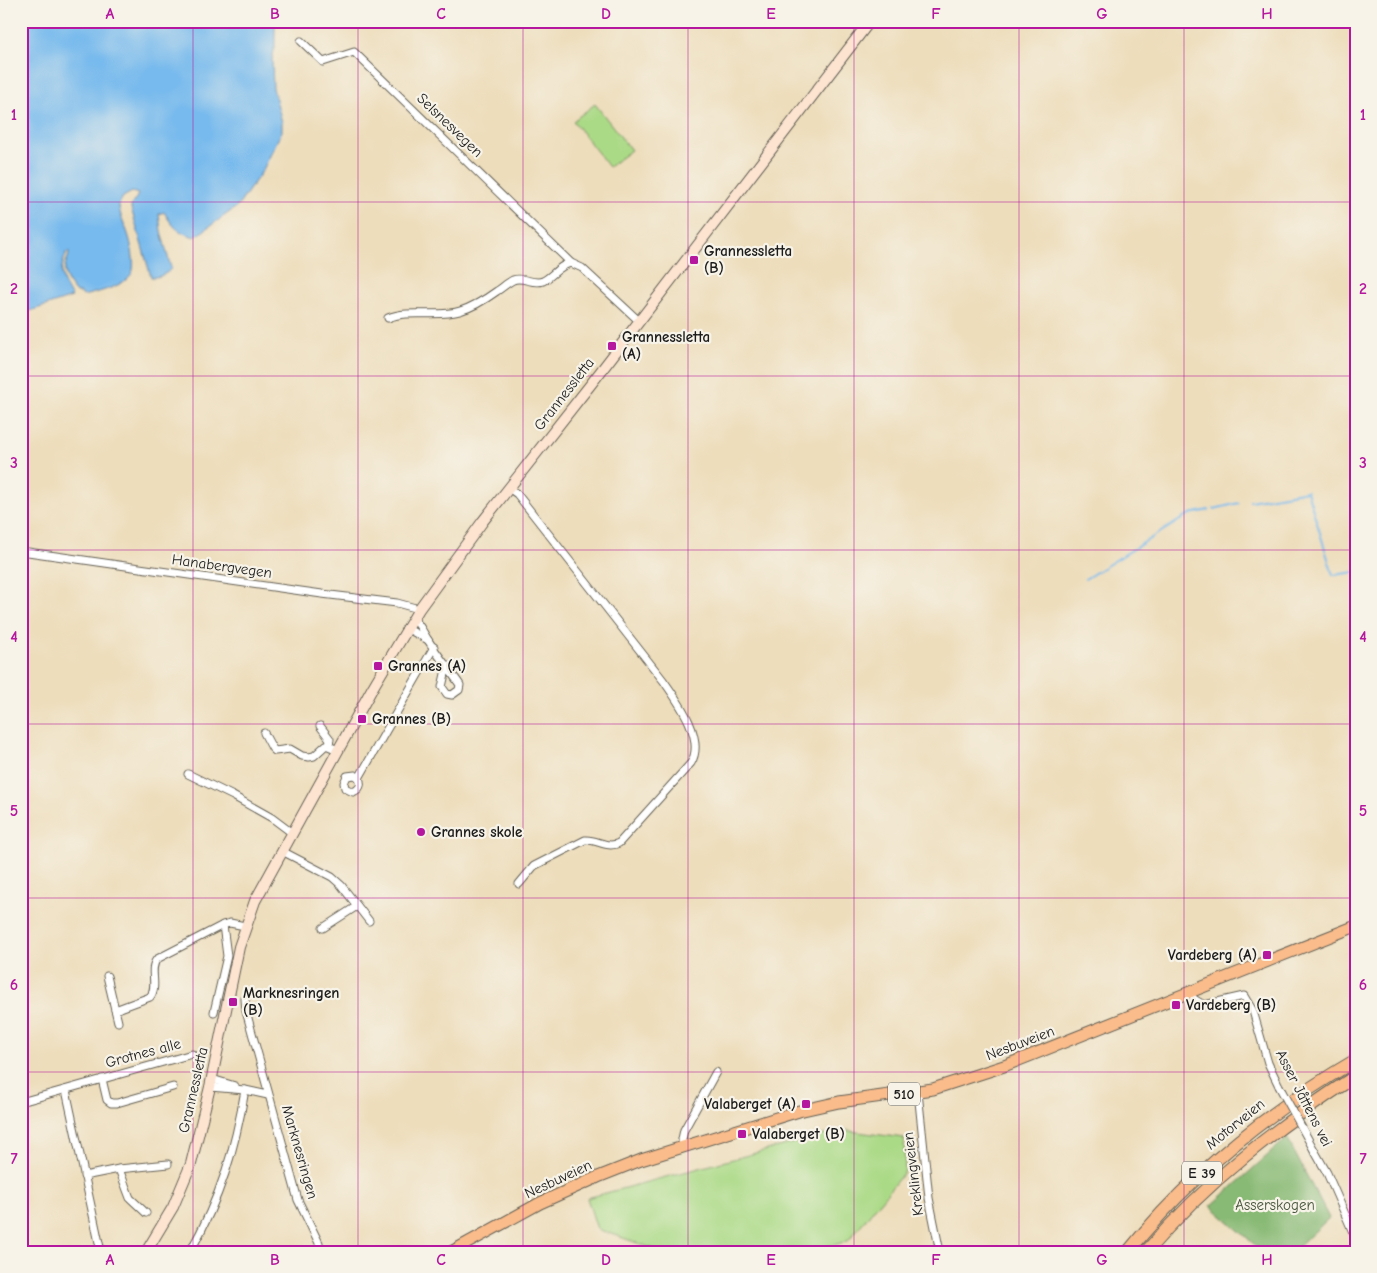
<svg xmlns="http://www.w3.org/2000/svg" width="1377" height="1273" font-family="'Comic Neue',sans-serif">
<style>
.green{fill:#abda87;stroke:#647b52}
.forest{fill:#88ba74;stroke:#526b48}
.water{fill:#77baed;stroke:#4a6b84}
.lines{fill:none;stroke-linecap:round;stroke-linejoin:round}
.stream{stroke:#77baed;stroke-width:2}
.street-casing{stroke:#656054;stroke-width:9}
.secondary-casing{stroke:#656054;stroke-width:12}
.primary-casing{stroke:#656054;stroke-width:13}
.highway-casing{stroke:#656054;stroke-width:14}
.street{stroke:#fff;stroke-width:7}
.secondary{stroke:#fde4d1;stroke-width:10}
.primary{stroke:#fabc8b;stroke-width:11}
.highway{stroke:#fabc8b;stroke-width:12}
.street-bridge-casing{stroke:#656054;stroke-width:9;stroke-linecap:butt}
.street-bridge{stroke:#fff;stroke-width:7}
.grid{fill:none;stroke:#b5179e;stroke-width:1;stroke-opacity:0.55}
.poi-dot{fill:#b5179e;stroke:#f7f3e8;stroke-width:2}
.labels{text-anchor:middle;stroke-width:4.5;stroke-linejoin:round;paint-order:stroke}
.shield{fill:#f7f3e8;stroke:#5e5c59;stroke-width:1}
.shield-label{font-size:14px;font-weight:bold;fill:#1c1c1c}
.street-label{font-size:15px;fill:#1c1c1c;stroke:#f7f3e8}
.poi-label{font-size:15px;font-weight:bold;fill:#1c1c1c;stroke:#f7f3e8;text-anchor:start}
.park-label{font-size:15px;fill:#47553c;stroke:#f7f3e8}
.neatline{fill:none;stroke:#b5179e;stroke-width:2}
.grid-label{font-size:16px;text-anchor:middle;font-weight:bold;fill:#b5179e}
</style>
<rect width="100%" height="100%" fill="#f7f3e8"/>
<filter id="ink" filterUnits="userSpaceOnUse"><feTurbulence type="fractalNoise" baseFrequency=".02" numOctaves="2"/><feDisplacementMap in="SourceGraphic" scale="10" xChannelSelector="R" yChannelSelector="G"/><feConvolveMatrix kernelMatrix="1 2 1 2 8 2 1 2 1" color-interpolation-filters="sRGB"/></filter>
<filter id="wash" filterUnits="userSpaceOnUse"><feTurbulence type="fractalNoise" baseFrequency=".0096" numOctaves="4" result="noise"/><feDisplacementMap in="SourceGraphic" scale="20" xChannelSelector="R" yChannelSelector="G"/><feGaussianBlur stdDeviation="1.12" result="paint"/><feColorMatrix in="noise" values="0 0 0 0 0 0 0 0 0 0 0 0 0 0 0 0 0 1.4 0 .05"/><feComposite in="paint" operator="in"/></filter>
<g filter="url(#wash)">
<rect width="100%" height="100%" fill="#edddbb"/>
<g class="green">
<polygon points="595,104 631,150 609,167 573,121"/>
<polygon points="842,1130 904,1138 905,1171 848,1241 808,1252 663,1252 597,1229 587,1198"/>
</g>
<polygon class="forest" points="1287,1138 1329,1218 1293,1252 1263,1252 1211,1206"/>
<path class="water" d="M21,21H275V45L272,60L273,88L282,122V131L263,170L238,206L195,237C177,232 173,227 164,212L159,214L161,231L171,268C168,274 158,278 151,277L131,208C132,201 136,200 138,194L132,192L123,197L119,204C119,215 125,224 128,234C131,242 136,266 132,273C124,287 98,292 83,296L81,293H76C70,286 63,277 65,267C65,262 69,258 69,252H67C58,274 61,278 72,297L21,314Z"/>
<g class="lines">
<g class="stream">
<polyline points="1250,501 1307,491 1333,575 1356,572"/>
<polyline points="1214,509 1239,503"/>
<polyline points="1085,579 1190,514 1209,510"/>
</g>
</g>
</g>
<g filter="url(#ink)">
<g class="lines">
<defs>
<g id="street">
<polyline points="301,41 323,62 354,52 571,263"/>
<path d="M388,318C410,309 437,318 460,311C473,307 486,299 497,291C502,288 507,283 513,280C523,276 533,285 543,281C553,276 559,265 571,263L582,268L639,321"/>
<path d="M510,489L517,494L532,513L663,680C677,700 706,738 691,763L619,843C607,849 597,839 585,840L534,866L519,884"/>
<polyline points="21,551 322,594 397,603 419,609"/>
<path d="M413,618C420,625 423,632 428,640C438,656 450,670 460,685L459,690L452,695L447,694L442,687L447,665"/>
<polyline points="406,628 428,640"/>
<polyline points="320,726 330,739 329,745"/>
<polyline points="264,733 272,748 275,751 290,749 302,756 309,757 314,756 326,745 338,750"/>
<polyline points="188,774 233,796 272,818 292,833"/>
<path d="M359,778L355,775L347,776L344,783L345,788L353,792C360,789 362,785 359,778L434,647"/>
<polyline points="282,851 332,877 341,885 369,921"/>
<polyline points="323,928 357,906"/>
<polyline points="107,976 118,1022"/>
<polyline points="1190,992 1194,999 1204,1005 1244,996 1253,1011 1268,1063 1279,1086"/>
<polyline points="245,999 246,1011 298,1200 319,1243"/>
<path d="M115,1010L150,997C159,986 148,969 157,959L223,925L230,923L245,926"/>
<polyline points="214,1012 227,956 223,925"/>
<polyline points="102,1079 107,1100 111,1103 117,1103 173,1087"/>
<polyline points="212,1079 235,1086"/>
<polyline points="210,1087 245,1090 268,1095"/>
<polyline points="66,1090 101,1252"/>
<polyline points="918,1092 929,1198 940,1252"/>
<polyline points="21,1102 192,1054"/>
<polyline points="683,1146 682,1139 684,1130 716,1072"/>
<polyline points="1314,1150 1327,1173 1356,1239"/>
<polyline points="119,1169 130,1198 146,1213"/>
<polyline points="84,1176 119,1169 168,1164"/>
<path d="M190,1252C220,1198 235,1150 245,1090"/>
</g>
<polyline id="secondary" points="146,1252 173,1207 191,1164 210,1087 239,947 255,901 373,687 419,609 483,521 591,384 870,21"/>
<polyline id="primary" points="451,1252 540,1203 598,1177 641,1160 799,1111 839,1102 933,1089 1004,1066 1356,926"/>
<g id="highway">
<path d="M1128,1252C1191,1174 1270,1110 1356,1060"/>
<path d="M1146,1252C1207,1181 1278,1126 1356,1076"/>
</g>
</defs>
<use href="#street" class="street-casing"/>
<use href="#secondary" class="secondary-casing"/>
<use href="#primary" class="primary-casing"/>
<use href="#highway" class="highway-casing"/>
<use href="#street" class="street"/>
<use href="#secondary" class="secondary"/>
<use href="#primary" class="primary"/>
<use href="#highway" class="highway"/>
<defs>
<polyline id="street-bridge" points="1279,1086 1314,1150"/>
</defs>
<use href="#street-bridge" class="street-bridge-casing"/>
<use href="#street-bridge" class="street-bridge"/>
</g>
</g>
<path class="grid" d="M193,21V1252M358,21V1252M523,21V1252M688,21V1252M854,21V1252M1019,21V1252M1184,21V1252M21,202H1356M21,376H1356M21,550H1356M21,724H1356M21,898H1356M21,1072H1356"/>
<g class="poi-dot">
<rect x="689" y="255" width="10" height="10" rx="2.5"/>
<rect x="607" y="341" width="10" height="10" rx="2.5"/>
<rect x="373" y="661" width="10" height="10" rx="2.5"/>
<rect x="357" y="714" width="10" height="10" rx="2.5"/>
<circle cx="421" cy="832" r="5"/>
<rect x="1262" y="950" width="10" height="10" rx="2.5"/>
<rect x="228" y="997" width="10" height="10" rx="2.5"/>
<rect x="1171" y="1000" width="10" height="10" rx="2.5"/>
<rect x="801" y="1099" width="10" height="10" rx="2.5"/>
<rect x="737" y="1129" width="10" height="10" rx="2.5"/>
</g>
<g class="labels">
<g class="shield">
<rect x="888" y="1082.5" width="32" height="23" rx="4"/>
<rect x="1182" y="1161.5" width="40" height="23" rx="4"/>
</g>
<g class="shield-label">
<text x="904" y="1099">510</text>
<text x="1202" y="1178">E 39</text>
</g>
<g class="street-label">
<text transform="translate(450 125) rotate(44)" y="5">Selsnesvegen</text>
<text transform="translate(564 394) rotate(-52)" y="5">Grannessletta</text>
<text transform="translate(222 566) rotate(8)" y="5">Hanabergvegen</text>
<text transform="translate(1020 1043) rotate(-21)" y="5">Nesbuveien</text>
<text transform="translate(143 1053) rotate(-15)" y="5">Grotnes alle</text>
<text transform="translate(193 1090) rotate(-77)" y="5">Grannessletta</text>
<text transform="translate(1304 1098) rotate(63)" y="5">Asser Jåttens vei</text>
<text transform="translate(1235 1124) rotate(-39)" y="5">Motorveien</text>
<text transform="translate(300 1152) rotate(74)" y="5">Marknesringen</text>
<text transform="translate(913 1174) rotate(-97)" y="5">Kreklingveien</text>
<text transform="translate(558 1179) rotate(-25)" y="5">Nesbuveien</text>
</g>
<g class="poi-label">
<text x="704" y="256">Grannessletta<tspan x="704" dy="17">(B)</tspan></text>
<text x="622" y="342">Grannessletta<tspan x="622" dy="17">(A)</tspan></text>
<text x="388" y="671">Grannes (A)</text>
<text x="372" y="724">Grannes (B)</text>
<text x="431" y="837">Grannes skole</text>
<text x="1257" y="960" text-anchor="end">Vardeberg (A)</text>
<text x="243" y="998">Marknesringen<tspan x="243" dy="17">(B)</tspan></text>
<text x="1186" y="1010">Vardeberg (B)</text>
<text x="796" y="1109" text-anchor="end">Valaberget (A)</text>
<text x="752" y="1139">Valaberget (B)</text>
</g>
<g class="park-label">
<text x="1275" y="1210">Asserskogen</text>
</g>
</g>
<rect width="1377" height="1273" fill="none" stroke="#f7f3e8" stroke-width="55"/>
<rect x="28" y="28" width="1322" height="1218" class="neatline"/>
<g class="grid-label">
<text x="110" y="19">A</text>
<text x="275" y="19">B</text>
<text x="441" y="19">C</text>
<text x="606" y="19">D</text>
<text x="771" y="19">E</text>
<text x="936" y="19">F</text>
<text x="1102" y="19">G</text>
<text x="1267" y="19">H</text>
<text x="14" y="120">1</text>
<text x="1363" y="120">1</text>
<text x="14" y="294">2</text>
<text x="1363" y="294">2</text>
<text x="14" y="468">3</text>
<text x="1363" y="468">3</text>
<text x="14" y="642">4</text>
<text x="1363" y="642">4</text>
<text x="14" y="816">5</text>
<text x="1363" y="816">5</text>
<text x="14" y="990">6</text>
<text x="1363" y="990">6</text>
<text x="14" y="1164">7</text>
<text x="1363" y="1164">7</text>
<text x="110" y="1265">A</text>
<text x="275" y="1265">B</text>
<text x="441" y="1265">C</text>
<text x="606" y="1265">D</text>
<text x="771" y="1265">E</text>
<text x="936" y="1265">F</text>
<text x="1102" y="1265">G</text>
<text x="1267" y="1265">H</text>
</g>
</svg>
